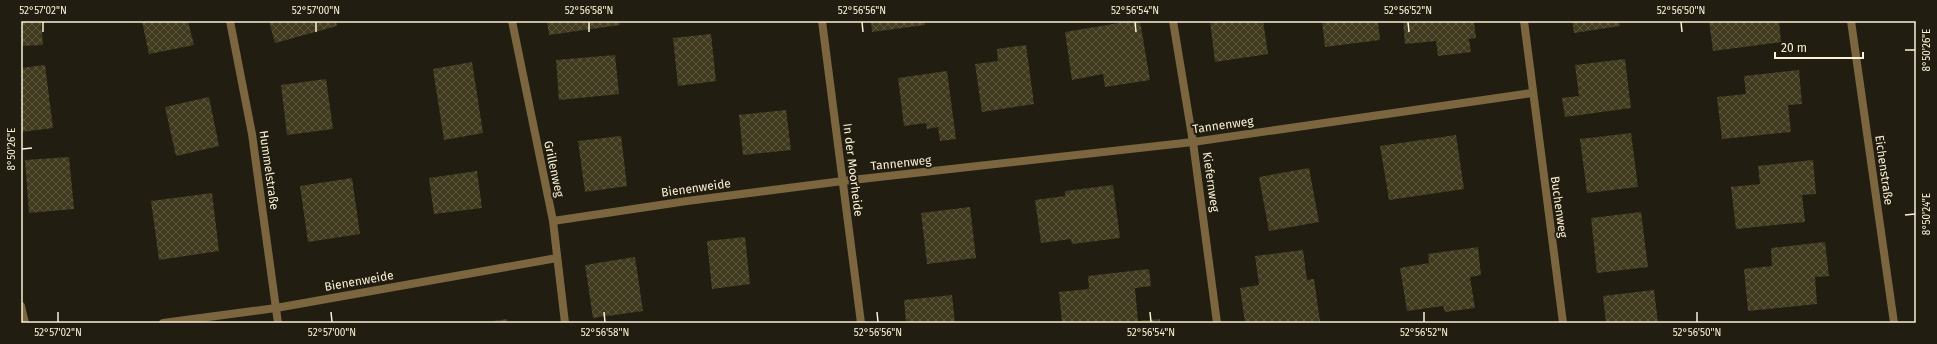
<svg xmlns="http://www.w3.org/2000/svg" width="1937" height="344" font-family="'Fira Sans',sans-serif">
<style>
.building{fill:url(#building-cross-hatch)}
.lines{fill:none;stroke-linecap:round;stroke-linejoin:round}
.minor{stroke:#7b6640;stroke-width:8}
.ticks{fill:none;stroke:#faf0d5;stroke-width:1.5}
.labels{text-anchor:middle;stroke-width:4;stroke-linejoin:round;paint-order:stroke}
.street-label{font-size:12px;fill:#faf0d5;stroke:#211d10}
.neatline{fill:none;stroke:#faf0d5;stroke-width:1.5}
.ticks-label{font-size:10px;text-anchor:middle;fill:#faf0d5}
</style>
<defs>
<pattern id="building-cross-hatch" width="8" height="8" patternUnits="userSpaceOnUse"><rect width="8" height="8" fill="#403a1e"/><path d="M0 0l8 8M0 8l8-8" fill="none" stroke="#5c573e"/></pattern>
</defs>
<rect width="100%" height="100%" fill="#211d10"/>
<g class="building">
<polygon points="21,21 41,21 43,45 21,46"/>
<polygon points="142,21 188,21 194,45 149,54"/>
<polygon points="269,21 336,21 337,26 275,43"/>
<polygon points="547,21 619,21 620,25 549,35"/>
<polygon points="871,21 925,21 925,25 872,32"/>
<polygon points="1131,21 1140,21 1150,80 1105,87 1103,74 1072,80 1065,32"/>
<polygon points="1210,21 1263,21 1268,54 1215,62"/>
<polygon points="1322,21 1378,21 1380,40 1325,47"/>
<polygon points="1403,21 1474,21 1476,38 1469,39 1471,52 1438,56 1436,41 1405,44"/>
<polygon points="1572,21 1619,21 1620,26 1574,33"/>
<polygon points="1709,21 1779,21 1781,42 1713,51"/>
<polygon points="711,34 716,81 678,86 673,38"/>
<polygon points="1026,45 1034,104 982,112 975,64 998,61 997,49"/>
<polygon points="615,55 619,94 559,100 556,60"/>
<polygon points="1625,59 1631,108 1565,117 1562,98 1579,96 1575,65"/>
<polygon points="472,62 483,133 444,140 433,69"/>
<polygon points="45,65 53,128 21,132 21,68"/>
<polygon points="1799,70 1802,104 1788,105 1791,132 1722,139 1717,97 1746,94 1744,76"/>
<polygon points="947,71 956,139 940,141 938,127 927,129 926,123 904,126 898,78"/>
<polygon points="326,79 333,129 287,135 281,85"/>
<polygon points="209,97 219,146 176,156 165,107"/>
<polygon points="786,110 791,150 743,155 739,115"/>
<polygon points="1631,133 1638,187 1587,193 1580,139"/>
<polygon points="1456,135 1464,189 1389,200 1380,146"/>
<polygon points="621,136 627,186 585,192 578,141"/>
<polygon points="69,157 74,209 29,213 25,160"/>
<polygon points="1813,160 1816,194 1802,195 1805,222 1736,229 1731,187 1760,184 1758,166"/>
<polygon points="1309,168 1319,222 1269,231 1259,177"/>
<polygon points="477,171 482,208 434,214 429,178"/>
<polygon points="352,178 360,234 308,242 300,186"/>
<polygon points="1113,185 1120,238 1072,244 1071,239 1041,243 1035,200 1065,196 1065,191"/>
<polygon points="212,193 219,251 159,260 151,201"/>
<polygon points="970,207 976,258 927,264 921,213"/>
<polygon points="1641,212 1648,267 1597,273 1591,218"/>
<polygon points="745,237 750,284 712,289 707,241"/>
<polygon points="1825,242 1829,276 1815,277 1817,304 1748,311 1744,269 1772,266 1771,248"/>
<polygon points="1478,247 1481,275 1470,277 1475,308 1445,312 1443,306 1407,311 1400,268 1429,263 1428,254"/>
<polygon points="1303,250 1307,280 1314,279 1320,321 1245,323 1240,288 1259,285 1255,256"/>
<polygon points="635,257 643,311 593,318 585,265"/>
<polygon points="1149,269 1151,286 1135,288 1138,321 1160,319 1160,323 1062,323 1059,292 1089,289 1088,276"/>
<polygon points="1654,290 1658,323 1606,323 1603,296"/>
<polygon points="952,295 955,323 906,323 904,300"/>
<polygon points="507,319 508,323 487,323 487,322"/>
</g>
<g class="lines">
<g class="minor">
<polyline points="230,21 252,134 278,323"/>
<polyline points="512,21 553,221 565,323"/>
<polyline points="822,21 861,323"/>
<polyline points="1173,21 1193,142 1217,323"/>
<polyline points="1524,21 1563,323"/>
<polyline points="1851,21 1894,323"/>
<polyline points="553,221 687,201 843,181 1193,142 1532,93"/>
<polyline points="21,306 25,323"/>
<polyline points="163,323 276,308 557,258"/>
</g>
</g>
<path class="ticks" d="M43,22V32M316,22V32M589,22V32M862,22L863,32M1135,22L1136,32M1408,22L1409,32M1681,22L1682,32M1905,50H1915M22,149L32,148M1905,215L1915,214M58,312V322M331,312L332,322M604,312L605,322M877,312L878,322M1150,312L1151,322M1424,312V322M1697,312V322"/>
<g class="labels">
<g class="street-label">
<text transform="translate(1223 125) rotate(-8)" y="4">Tannenweg</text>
<text transform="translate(901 163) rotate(-6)" y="4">Tannenweg</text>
<text transform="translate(554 169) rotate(78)" y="4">Grillenweg</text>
<text transform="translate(269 170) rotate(82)" y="4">Hummelstraße</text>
<text transform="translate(853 170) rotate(83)" y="4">In der Moorheide</text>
<text transform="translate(1884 170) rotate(82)" y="4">Eichenstraße</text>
<text transform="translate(1211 182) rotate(82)" y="4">Kiefernweg</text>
<text transform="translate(696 188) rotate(-8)" y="4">Bienenweide</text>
<text transform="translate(1559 207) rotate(82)" y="4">Buchenweg</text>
<text transform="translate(359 281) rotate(-10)" y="4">Bienenweide</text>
</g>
</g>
<rect width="1937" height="344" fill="none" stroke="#211d10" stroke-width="44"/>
<path d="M1775 52v6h88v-6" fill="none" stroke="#faf0d5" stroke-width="2"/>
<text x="1781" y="52" font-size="12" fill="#faf0d5" stroke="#211d10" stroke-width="3" paint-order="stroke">20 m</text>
<rect x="22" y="22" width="1893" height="300" class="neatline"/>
<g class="ticks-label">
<text x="43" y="14">52°57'02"N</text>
<text x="316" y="14">52°57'00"N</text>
<text x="589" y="14">52°56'58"N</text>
<text x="862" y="14">52°56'56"N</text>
<text x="1135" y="14">52°56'54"N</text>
<text x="1408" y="14">52°56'52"N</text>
<text x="1681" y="14">52°56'50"N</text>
<text transform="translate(1926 50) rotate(-90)" y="4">8°50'26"E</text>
<text transform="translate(11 149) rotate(-90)" y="4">8°50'26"E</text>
<text transform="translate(1926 214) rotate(-90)" y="4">8°50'24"E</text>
<text x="58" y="336">52°57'02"N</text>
<text x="332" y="336">52°57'00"N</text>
<text x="605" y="336">52°56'58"N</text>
<text x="878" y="336">52°56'56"N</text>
<text x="1151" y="336">52°56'54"N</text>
<text x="1424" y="336">52°56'52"N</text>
<text x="1697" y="336">52°56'50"N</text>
</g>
</svg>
